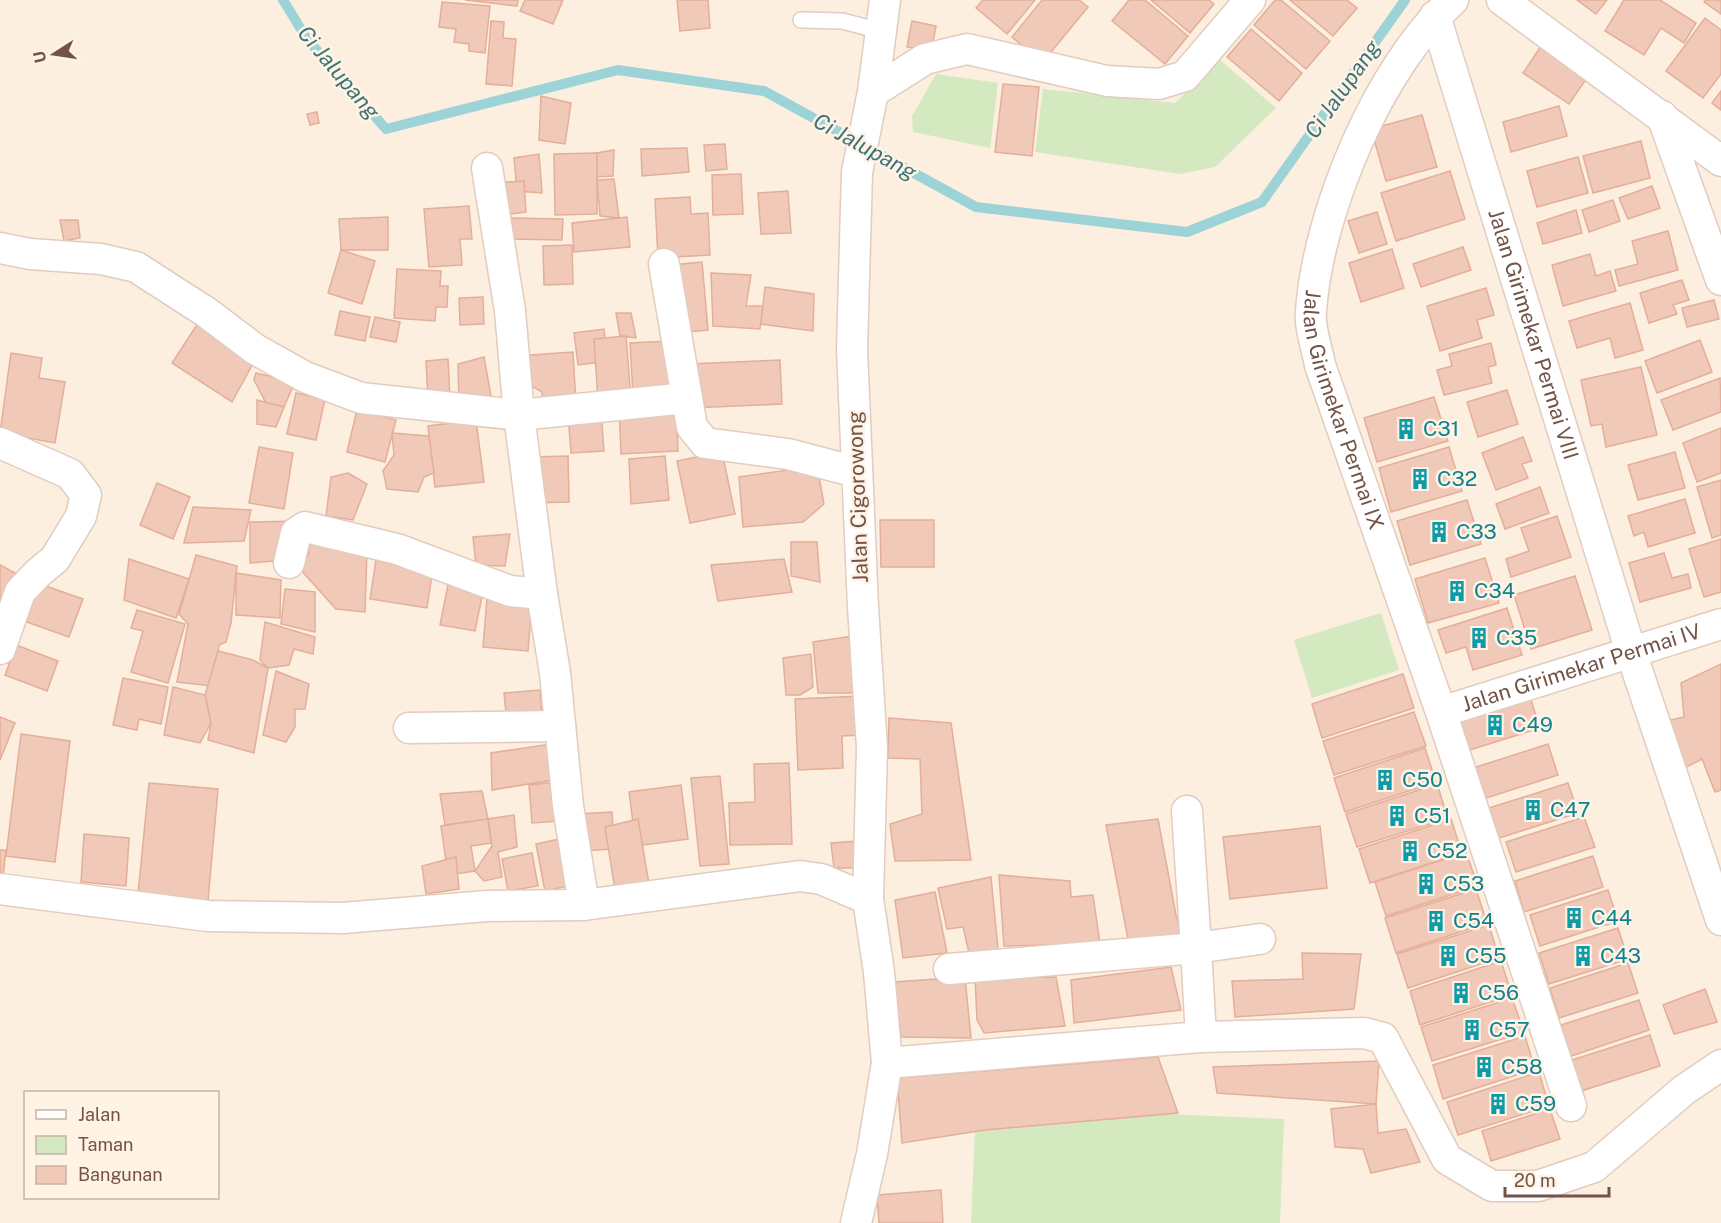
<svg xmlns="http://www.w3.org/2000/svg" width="1721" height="1223" font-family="'Public Sans',sans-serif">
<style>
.green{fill:#d4e9bf}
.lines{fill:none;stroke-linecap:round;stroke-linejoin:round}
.stream{stroke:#9cd3d7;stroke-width:10}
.building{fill:#f1c9b8;stroke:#e4ae98;stroke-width:1.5}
.service-casing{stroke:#e2ccbf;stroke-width:18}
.minor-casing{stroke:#e2ccbf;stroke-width:33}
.service{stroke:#fff;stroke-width:15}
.minor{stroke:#fff;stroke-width:30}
.labels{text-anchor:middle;stroke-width:5;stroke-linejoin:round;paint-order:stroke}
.street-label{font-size:21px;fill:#735348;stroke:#fff3e6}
.culture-label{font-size:21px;fill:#0d838f;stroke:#fff3e6;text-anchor:start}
.water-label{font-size:22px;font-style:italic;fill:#3c7478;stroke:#fff3e6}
</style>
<rect width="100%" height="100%" fill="#fcefe0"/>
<g class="green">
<polygon points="1220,60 1276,108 1215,167 1180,174 1035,152 1043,89 1175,103"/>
<polygon points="936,74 998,83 990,148 913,132 912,116"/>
<polygon points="1381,613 1399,670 1312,698 1294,640"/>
<polygon points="976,1106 1284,1119 1280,1223 971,1223"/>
</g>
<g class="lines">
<polyline class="stream" points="283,0 307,39 386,129 618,70 764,91 976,207 1187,232 1262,202 1405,0"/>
</g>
<g class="building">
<polygon points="465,0 518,0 517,6"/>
<polygon points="525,0 563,0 553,24 520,11"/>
<polygon points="677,0 708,0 710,28 680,31"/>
<polygon points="983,0 1035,0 1007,34 976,8"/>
<polygon points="1042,0 1079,0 1088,7 1042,63 1012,37"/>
<polygon points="1129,0 1145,0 1188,36 1165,64 1112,21"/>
<polygon points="1151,0 1209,0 1214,4 1190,33"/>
<polygon points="1275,0 1281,0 1330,41 1306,69 1254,25"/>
<polygon points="1290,0 1347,0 1357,8 1333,36"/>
<polygon points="1577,0 1607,0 1596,14"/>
<polygon points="1624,0 1660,0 1696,23 1684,43 1661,28 1644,55 1605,31"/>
<polygon points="1706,0 1721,0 1721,14 1704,2"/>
<polygon points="442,2 490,6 485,53 469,51 469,44 454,42 456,29 439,27"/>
<polygon points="1705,18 1721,30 1721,74 1703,98 1666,71"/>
<polygon points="491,21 504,22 503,38 516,39 512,86 486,84"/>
<polygon points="912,21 936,26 931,52 907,47"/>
<polygon points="1251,29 1302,73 1279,101 1227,57"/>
<polygon points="1543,43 1589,75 1569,104 1523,73"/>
<polygon points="1003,84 1039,87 1032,156 995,152"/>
<polygon points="1721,91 1721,110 1712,103"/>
<polygon points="541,96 571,103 565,144 539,140"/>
<polygon points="1559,106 1567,136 1511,152 1503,122"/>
<polygon points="317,112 319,123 310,125 307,114"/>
<polygon points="1422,115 1437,167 1386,181 1371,129"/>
<polygon points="1641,141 1650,178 1593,193 1583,156"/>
<polygon points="725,144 727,169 706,171 704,145"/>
<polygon points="687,148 689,172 642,176 641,149"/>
<polygon points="614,150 613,176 597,177 597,153"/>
<polygon points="597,153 597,214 555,215 554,154"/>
<polygon points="539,154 542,193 517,191 514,158"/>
<polygon points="1578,157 1588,193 1537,207 1527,171"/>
<polygon points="1450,171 1465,219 1396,241 1381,193"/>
<polygon points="741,174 743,214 713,215 712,175"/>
<polygon points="614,179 619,218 600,216 597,180"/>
<polygon points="524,181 526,212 495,216 491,183"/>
<polygon points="1652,186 1660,208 1628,219 1619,198"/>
<polygon points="788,191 791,233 761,234 758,193"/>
<polygon points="690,197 691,214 708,213 710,255 658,258 655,199"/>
<polygon points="1613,200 1620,221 1589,232 1582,210"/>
<polygon points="469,206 472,239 460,239 462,265 429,267 424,209"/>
<polygon points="1576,210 1582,233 1543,244 1537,223"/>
<polygon points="1377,212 1387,244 1359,253 1348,221"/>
<polygon points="388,217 388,250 341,250 339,219"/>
<polygon points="627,217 630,247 574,252 572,223"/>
<polygon points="510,218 563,219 562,240 510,239"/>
<polygon points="60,220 78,220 80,238 64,241"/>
<polygon points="1668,231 1678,270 1619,286 1615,270 1638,264 1632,241"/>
<polygon points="572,245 573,284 544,285 543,246"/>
<polygon points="1463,247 1471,270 1421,287 1413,264"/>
<polygon points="1392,249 1404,288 1361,302 1349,263"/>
<polygon points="341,250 375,261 362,304 328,293"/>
<polygon points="1590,254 1596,276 1610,271 1616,291 1563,306 1552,265"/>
<polygon points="702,262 708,330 677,333 670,265"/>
<polygon points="397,269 441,271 440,286 448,286 447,307 436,307 435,321 394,318"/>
<polygon points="711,273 751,275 746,306 763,306 760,329 713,326"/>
<polygon points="1682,280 1689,300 1673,305 1677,314 1649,323 1640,293"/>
<polygon points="765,287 814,294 813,331 761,324"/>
<polygon points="1486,288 1494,315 1477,320 1482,338 1440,351 1427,306"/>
<polygon points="483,297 484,324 460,325 459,298"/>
<polygon points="1714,300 1719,319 1687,327 1682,308"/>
<polygon points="1630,303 1643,350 1615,358 1610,338 1577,348 1569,321"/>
<polygon points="340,311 370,317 365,341 335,335"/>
<polygon points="616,313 631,313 636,338 620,336"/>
<polygon points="204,314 255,360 232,402 172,363"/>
<polygon points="375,317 400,322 396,342 370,337"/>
<polygon points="604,329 608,361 578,365 574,333"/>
<polygon points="626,336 631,398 598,401 594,339"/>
<polygon points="1700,340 1712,372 1657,393 1645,361"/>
<polygon points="668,341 671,392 633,394 630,343"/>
<polygon points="1491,343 1496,365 1488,367 1492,383 1444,395 1437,370 1452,366 1449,354"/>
<polygon points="573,352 576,404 543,405 542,392 530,385 517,356"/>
<polygon points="11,353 42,358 39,378 65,382 55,443 0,433"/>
<polygon points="484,357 491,396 459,401 458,364"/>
<polygon points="448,359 450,398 428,399 426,361"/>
<polygon points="780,360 782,404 692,408 689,364"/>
<polygon points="1641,367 1657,435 1606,447 1602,424 1591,426 1581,380"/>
<polygon points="256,373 295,382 284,407 266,403 254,380"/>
<polygon points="1720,378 1721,412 1673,430 1661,400"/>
<polygon points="1507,390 1518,424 1478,437 1467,402"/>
<polygon points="296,393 325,399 316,440 287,434"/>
<polygon points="1434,397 1448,441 1377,462 1364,418"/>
<polygon points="257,400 284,407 276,427 257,424"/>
<polygon points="676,403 678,451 621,454 619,406"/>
<polygon points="357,410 396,420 385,462 347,452"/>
<polygon points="601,411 604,451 571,453 568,413"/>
<polygon points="476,420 484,482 435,487 428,426"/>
<polygon points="1721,428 1721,473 1697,482 1683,443"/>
<polygon points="392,433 429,436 434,473 424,477 418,492 387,489 383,471 394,455"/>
<polygon points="1523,437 1532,461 1522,464 1528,478 1496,490 1482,453"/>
<polygon points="259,447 293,453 284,509 249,503"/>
<polygon points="1449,447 1462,491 1391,512 1379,468"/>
<polygon points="722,452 735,514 690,523 677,461"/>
<polygon points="1675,452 1685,488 1638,500 1628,465"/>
<polygon points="568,456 569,502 533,503 531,457"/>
<polygon points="665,456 669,500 631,504 629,459"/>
<polygon points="817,466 824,504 803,522 743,527 739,477"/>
<polygon points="348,473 367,484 353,520 326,516 331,477"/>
<polygon points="1721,480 1721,535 1712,538 1697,487"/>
<polygon points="157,483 190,497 173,539 140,525"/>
<polygon points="1540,487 1549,513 1505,529 1496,504"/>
<polygon points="1685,499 1695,533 1648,547 1644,532 1634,536 1628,516"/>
<polygon points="1467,500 1481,544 1410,565 1397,521"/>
<polygon points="193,507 251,510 244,541 184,543"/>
<polygon points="1557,516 1571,557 1511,577 1506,559 1529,551 1521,528"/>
<polygon points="880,520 934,520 934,567 881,567"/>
<polygon points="297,521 284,560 250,563 250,522"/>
<polygon points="510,534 505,566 476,565 473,537"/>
<polygon points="308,535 367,549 365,612 336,609 299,568 309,553"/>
<polygon points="1721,539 1721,592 1704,597 1689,549"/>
<polygon points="791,542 817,542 820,582 791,576"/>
<polygon points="1664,553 1672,578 1688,574 1691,588 1640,602 1629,563"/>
<polygon points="196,555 237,566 231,623 226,642 219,645 212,686 177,682 188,624 179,614"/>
<polygon points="1485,558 1499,603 1428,623 1415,579"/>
<polygon points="129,559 189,579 176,618 124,600"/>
<polygon points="784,559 792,592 718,601 711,565"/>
<polygon points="376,560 433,568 427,608 370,599"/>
<polygon points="0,565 17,574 4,600 0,598"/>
<polygon points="236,573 281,580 280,618 236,615"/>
<polygon points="1575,576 1592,630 1531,649 1514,595"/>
<polygon points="449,580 484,587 475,631 440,625"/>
<polygon points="37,583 83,599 69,637 24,621"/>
<polygon points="285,589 315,592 315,632 281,624"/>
<polygon points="487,598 532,601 528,651 483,647"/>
<polygon points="1507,608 1522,655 1473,670 1466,647 1446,653 1438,630"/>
<polygon points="137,610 185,624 168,683 131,672 143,631 131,628"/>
<polygon points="265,622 315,637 313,654 294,649 289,665 268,668 260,660"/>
<polygon points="853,636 856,693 818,693 813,642"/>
<polygon points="16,645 58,661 47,691 5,675"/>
<polygon points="218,651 253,660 268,668 254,753 208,740 211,723 205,695"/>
<polygon points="811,654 813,687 800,695 786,695 783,658"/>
<polygon points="1721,664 1721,790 1715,792 1702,759 1677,772 1666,721 1684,717 1681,683"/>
<polygon points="276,671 309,684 305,709 295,709 295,727 286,742 263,735"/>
<polygon points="1403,674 1414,708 1322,738 1312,704"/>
<polygon points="123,678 168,687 161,724 139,719 137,730 113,725"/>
<polygon points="173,687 205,695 211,723 200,743 164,735"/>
<polygon points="540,690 542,720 507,723 504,693"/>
<polygon points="861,696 863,735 842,736 843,768 798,770 795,699"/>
<polygon points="1530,697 1540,728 1460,753 1451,722"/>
<polygon points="1414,712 1426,746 1334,775 1323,741"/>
<polygon points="0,717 15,723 0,760"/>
<polygon points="889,718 951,723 971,860 895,861 890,824 922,814 920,759 888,758"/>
<polygon points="21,734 70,741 55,862 6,856"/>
<polygon points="557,743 559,779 492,790 491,753"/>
<polygon points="1548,744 1558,775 1480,800 1470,769"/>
<polygon points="1425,748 1436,782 1345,812 1334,778"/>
<polygon points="789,763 792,844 730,845 729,803 755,802 754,764"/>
<polygon points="720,776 729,864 700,866 691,778"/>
<polygon points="557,782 560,821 532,823 529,785"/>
<polygon points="149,783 218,789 208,901 138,894"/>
<polygon points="1568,783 1578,813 1499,838 1489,808"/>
<polygon points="1437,784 1448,818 1357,847 1346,814"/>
<polygon points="681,785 688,839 636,846 629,792"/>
<polygon points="482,791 488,819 445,825 440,794"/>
<polygon points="612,812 614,849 580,851 578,814"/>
<polygon points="514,815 517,847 498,852 502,877 484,881 475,871 492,846 488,819"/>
<polygon points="1584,817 1595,847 1516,872 1506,842"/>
<polygon points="488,819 491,843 471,846 475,871 448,875 441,826"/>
<polygon points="638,819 649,884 615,890 605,827"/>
<polygon points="1158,819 1176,915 1183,937 1128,939 1106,825"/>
<polygon points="1451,819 1462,853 1370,883 1359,849"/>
<polygon points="1320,826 1327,888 1230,899 1223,837"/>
<polygon points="84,834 129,838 126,886 81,882"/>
<polygon points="568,837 577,884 545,891 536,844"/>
<polygon points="857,841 862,868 834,868 831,843"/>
<polygon points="0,850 6,850 3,876 0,876"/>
<polygon points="1466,852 1478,886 1386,916 1375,882"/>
<polygon points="532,853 538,886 508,891 502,859"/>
<polygon points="1593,856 1603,887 1524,912 1515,881"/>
<polygon points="456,857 459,889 426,894 422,866"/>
<polygon points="999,875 1070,881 1071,897 1093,895 1100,944 1004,946"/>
<polygon points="991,877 998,949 971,961 963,927 947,929 938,888"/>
<polygon points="1476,889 1487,923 1396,953 1385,918"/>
<polygon points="1608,890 1618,921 1540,946 1530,915"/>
<polygon points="935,892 947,953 903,958 895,900"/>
<polygon points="1489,925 1499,958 1408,988 1397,954"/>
<polygon points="1618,928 1628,959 1549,984 1539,953"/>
<polygon points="1302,953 1361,954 1354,1009 1235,1017 1232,981 1303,979"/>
<polygon points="1501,961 1512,995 1420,1025 1410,991"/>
<polygon points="1628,963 1638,993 1559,1018 1550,988"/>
<polygon points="1171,967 1181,1010 1074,1023 1071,980"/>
<polygon points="965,977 971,1038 901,1037 894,982"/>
<polygon points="1056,977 1065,1026 984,1033 977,1020 975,978"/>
<polygon points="1705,989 1717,1022 1674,1034 1663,1005"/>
<polygon points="1512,998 1524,1032 1432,1061 1421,1027"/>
<polygon points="1639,1000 1649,1030 1571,1056 1561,1025"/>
<polygon points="1650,1035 1660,1066 1581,1091 1572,1060"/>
<polygon points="1525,1036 1535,1069 1443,1099 1433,1065"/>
<polygon points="1158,1057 1178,1113 985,1130 902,1143 897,1078"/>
<polygon points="1379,1061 1376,1104 1217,1093 1213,1067"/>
<polygon points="1539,1072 1549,1106 1458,1135 1447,1102"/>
<polygon points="1376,1104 1378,1133 1406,1129 1420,1162 1371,1173 1363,1149 1335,1147 1331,1109"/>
<polygon points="1550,1109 1560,1139 1491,1161 1482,1131"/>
<polygon points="941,1190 943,1223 879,1223 877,1195"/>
</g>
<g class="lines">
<defs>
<polyline id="service" points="801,20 842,21 881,31"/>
<g id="minor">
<path id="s1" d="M1453,0C1379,66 1318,212 1311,311C1309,327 1317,348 1320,365L1441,712L1571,1106"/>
<polyline points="1502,0 1721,161"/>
<path id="s2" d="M1435,16L1631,652L1721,920"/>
<polyline points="873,92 925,59 967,49 1107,81 1159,84 1185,76 1250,0"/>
<polyline points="1662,116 1721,280"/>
<polyline points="487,168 510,311 519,415 542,594 555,673 568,806 584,905"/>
<polyline points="0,248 30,254 101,259 136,267 206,312 255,349 305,377 361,398 519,415 687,398"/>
<polyline points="664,264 692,427 705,443 788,454 856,472"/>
<polyline points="0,443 70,474 86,495 81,516 55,559 38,573 20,592 0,649"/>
<polyline points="289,563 296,533 305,527 397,549 510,591 542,594"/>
<path id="s3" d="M1441,712L1721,624"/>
<polyline points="409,728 560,726"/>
<polyline points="1187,811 1196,948 1260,939"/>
<polyline points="0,889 208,916 343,918 487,906 584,905 800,876 821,879 868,899 879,972 887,1063 872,1154 856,1223"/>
<polyline points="868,899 872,748 863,607 852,349 857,172 873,92 885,0"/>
<polyline points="949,969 1196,948 1201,1037"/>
<polyline points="887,1063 1201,1037 1364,1033 1383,1038 1447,1159 1492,1186 1538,1186 1594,1167 1684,1090 1721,1065"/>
</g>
</defs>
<use href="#service" class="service-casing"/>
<use href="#minor" class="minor-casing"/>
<use href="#service" class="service"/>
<use href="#minor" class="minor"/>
</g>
<defs>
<symbol id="building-bare" viewBox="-9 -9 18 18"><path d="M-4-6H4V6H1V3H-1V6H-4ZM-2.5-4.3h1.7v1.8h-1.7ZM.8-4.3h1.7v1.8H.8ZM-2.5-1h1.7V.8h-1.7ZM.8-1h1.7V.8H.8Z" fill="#0f9aa8" stroke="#fff3e6" stroke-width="2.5" paint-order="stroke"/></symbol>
</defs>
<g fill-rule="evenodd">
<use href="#building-bare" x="1391" y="414" width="30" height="30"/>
<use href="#building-bare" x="1405" y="464" width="30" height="30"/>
<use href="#building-bare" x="1424" y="517" width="30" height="30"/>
<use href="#building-bare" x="1442" y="576" width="30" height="30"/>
<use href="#building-bare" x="1464" y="623" width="30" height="30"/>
<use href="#building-bare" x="1480" y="710" width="30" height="30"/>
<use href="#building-bare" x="1370" y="765" width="30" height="30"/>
<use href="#building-bare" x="1518" y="795" width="30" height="30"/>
<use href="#building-bare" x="1382" y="801" width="30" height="30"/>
<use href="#building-bare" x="1395" y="836" width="30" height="30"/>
<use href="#building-bare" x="1411" y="869" width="30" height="30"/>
<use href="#building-bare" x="1559" y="903" width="30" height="30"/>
<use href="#building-bare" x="1421" y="906" width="30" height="30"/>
<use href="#building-bare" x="1433" y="941" width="30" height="30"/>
<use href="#building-bare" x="1568" y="941" width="30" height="30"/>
<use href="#building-bare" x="1446" y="978" width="30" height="30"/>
<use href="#building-bare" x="1457" y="1015" width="30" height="30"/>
<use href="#building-bare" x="1469" y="1052" width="30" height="30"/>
<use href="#building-bare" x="1483" y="1089" width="30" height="30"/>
</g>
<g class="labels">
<g class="street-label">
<text dy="7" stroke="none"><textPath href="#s2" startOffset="333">Jalan Girimekar Permai VIII</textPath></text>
<text dy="7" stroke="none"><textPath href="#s1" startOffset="452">Jalan Girimekar Permai IX</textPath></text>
<text transform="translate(858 497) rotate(-92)" y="7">Jalan Cigorowong</text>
<text dy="7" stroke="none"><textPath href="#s3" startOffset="147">Jalan Girimekar Permai IV</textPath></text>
</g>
<g class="culture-label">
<text x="1423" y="436">C31</text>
<text x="1437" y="486">C32</text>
<text x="1456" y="539">C33</text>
<text x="1474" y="598">C34</text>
<text x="1496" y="645">C35</text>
<text x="1512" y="732">C49</text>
<text x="1402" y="787">C50</text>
<text x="1550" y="817">C47</text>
<text x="1414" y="823">C51</text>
<text x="1427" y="858">C52</text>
<text x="1443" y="891">C53</text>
<text x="1591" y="925">C44</text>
<text x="1453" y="928">C54</text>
<text x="1465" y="963">C55</text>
<text x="1600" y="963">C43</text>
<text x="1478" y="1000">C56</text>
<text x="1489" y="1037">C57</text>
<text x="1501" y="1074">C58</text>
<text x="1515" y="1111">C59</text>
</g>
<g class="water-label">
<text transform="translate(339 72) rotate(50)" y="8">Ci Jalupang</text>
<text transform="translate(1342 89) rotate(-55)" y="8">Ci Jalupang</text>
<text transform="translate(865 146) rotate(29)" y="8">Ci Jalupang</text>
</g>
</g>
<rect x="24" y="1091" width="195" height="108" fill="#fff3e6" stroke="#c7b3a7" stroke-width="1.5"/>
<rect x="36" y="1110" width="30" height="9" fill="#ffffff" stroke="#c7b3a7" stroke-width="1.5"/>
<text x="78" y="1121" font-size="18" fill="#735348">Jalan</text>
<rect x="36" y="1136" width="30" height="18" fill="#d4e9bf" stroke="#c7b3a7" stroke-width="1.5"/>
<text x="78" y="1151" font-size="18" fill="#735348">Taman</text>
<rect x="36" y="1166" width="30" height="18" fill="#f1c9b8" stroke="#c7b3a7" stroke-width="1.5"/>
<text x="78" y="1181" font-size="18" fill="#735348">Bangunan</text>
<g transform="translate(54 54) rotate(258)" stroke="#fff3e6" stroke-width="4.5" paint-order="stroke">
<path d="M0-4.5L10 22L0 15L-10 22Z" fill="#735348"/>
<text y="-9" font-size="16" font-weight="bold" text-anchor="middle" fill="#735348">U</text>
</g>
<path d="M1505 1187v9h104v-9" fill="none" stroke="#735348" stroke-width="3"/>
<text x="1514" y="1187" font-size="18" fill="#735348" stroke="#fff3e6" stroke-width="4.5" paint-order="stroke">20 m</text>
</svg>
